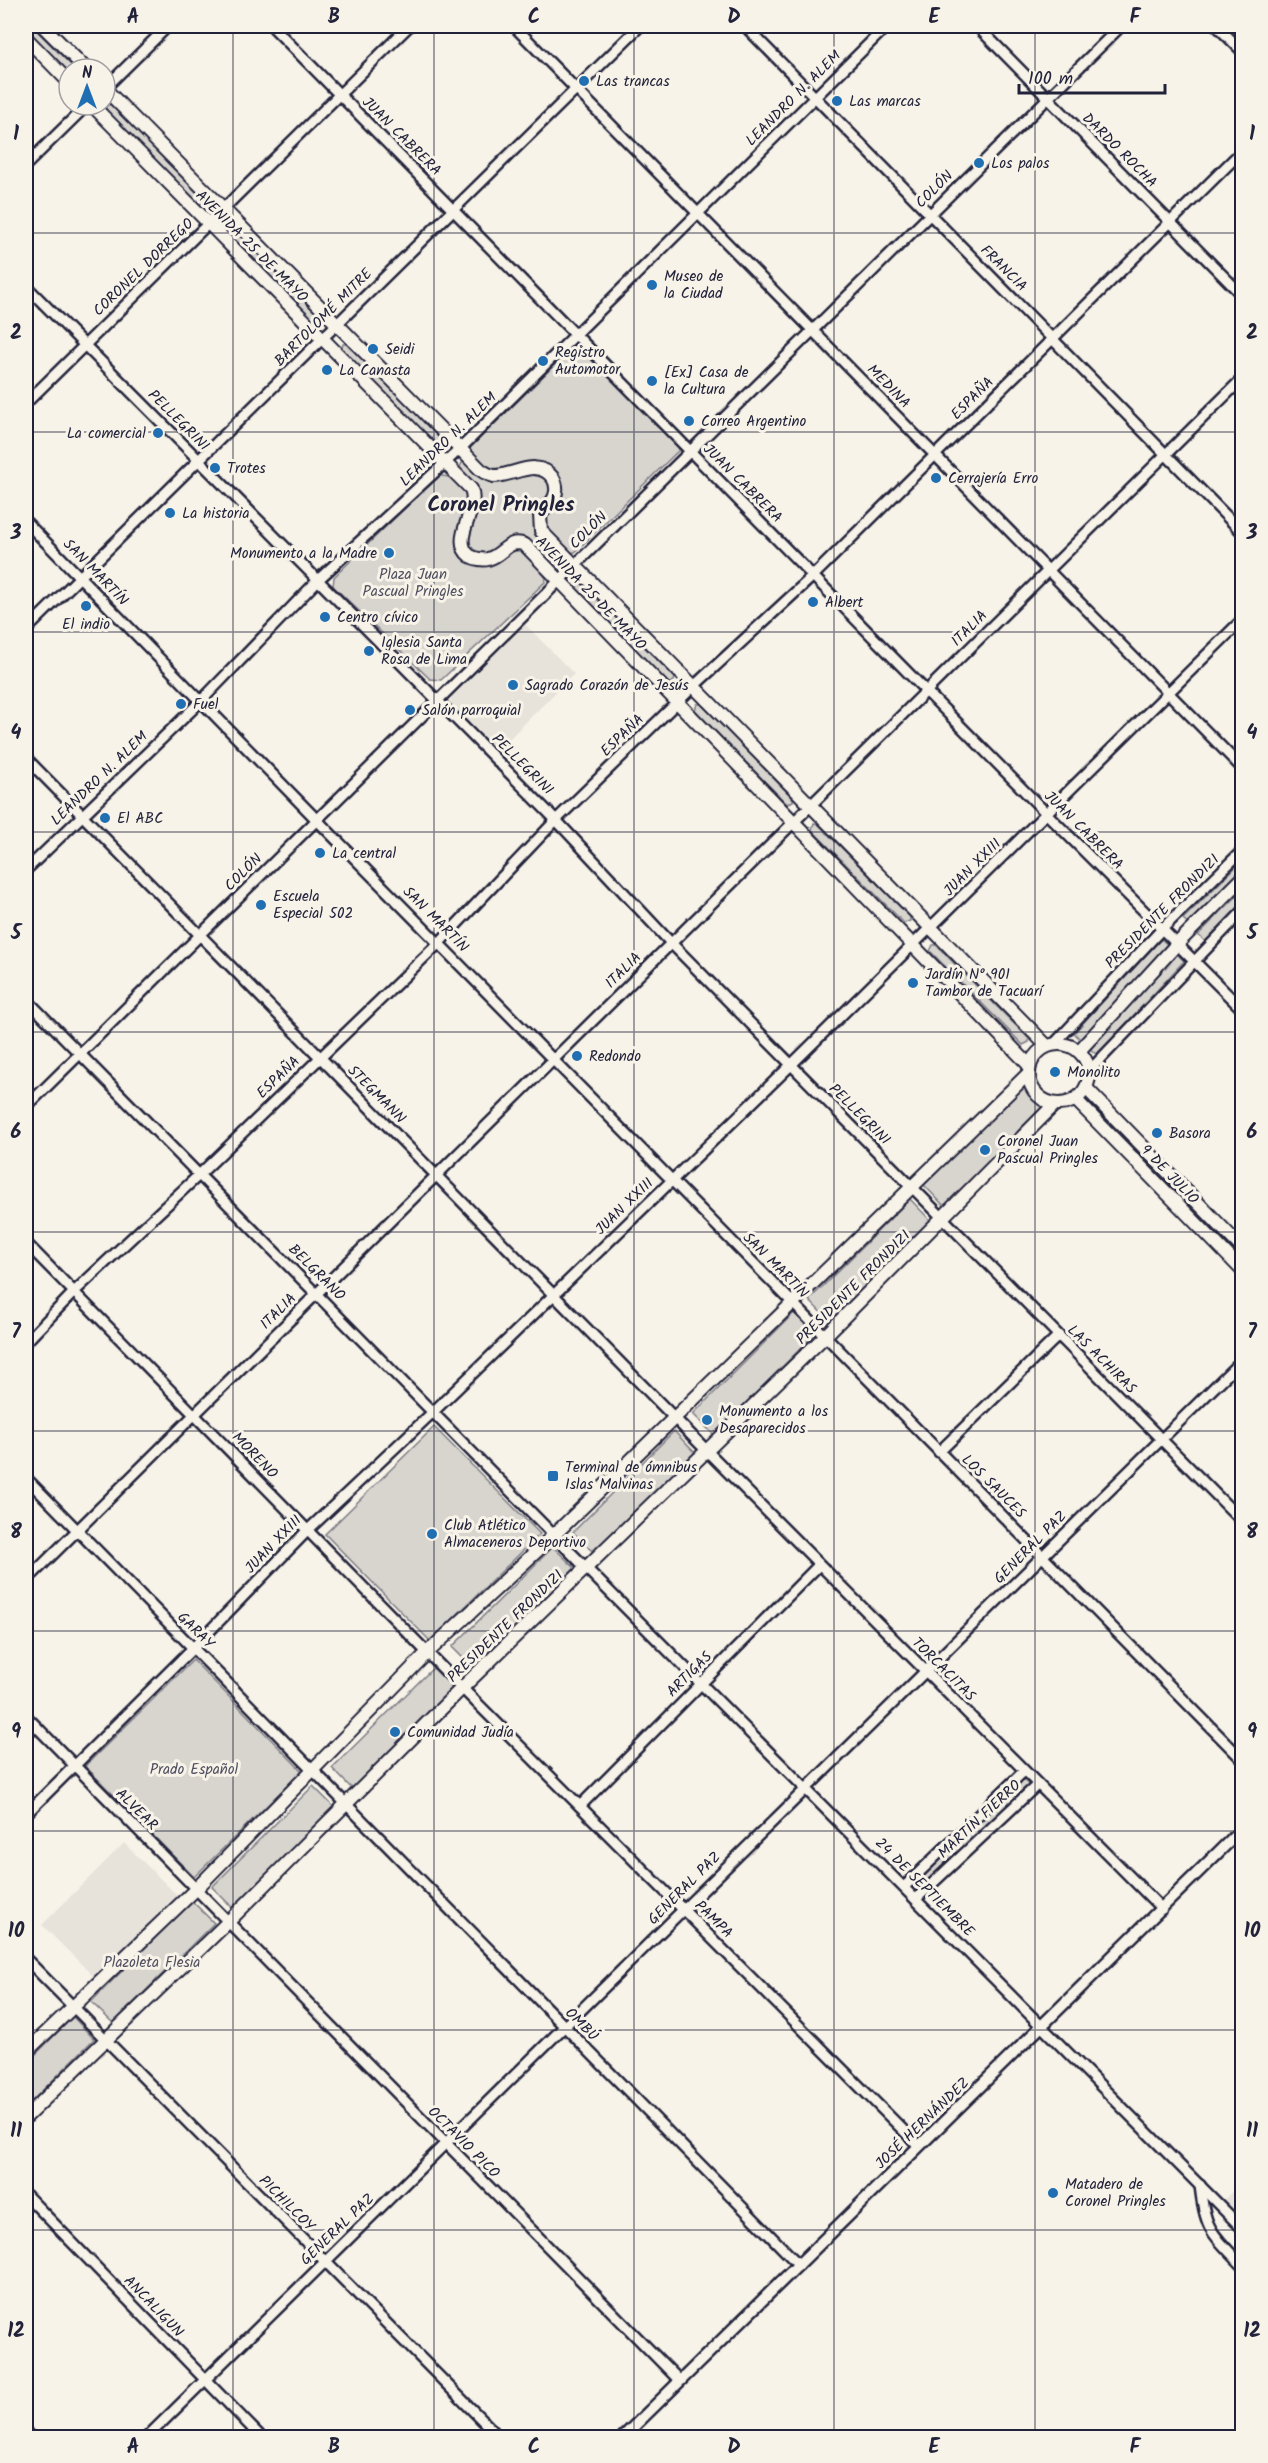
<svg xmlns="http://www.w3.org/2000/svg" width="1268" height="2463" font-family="Kalam,sans-serif">
<style>
.built{fill:#e7e3db}
.green{fill:#d8d5cf;stroke:#7d7c85;stroke-width:1.5}
.lines{fill:none;stroke-linecap:round;stroke-linejoin:round}
.minor-casing{stroke:#22223b;stroke-width:14}
.tertiary-casing{stroke:#22223b;stroke-width:15}
.secondary-casing{stroke:#22223b;stroke-width:16}
.minor{stroke:#f7f3e8;stroke-width:9}
.tertiary{stroke:#f7f3e8;stroke-width:10}
.secondary{stroke:#f7f3e8;stroke-width:12}
.grid{fill:none;stroke:#22223b;stroke-width:1.5;stroke-opacity:0.55}
.poi-dot{fill:#1f6fb2;stroke:#f7f3e8;stroke-width:2}
.labels{text-anchor:middle;stroke-width:6;stroke-linejoin:round;paint-order:stroke}
.poi-label{font-size:15px;fill:#22223b;stroke:#f7f3e8;text-anchor:start}
.street-label{font-size:15px;fill:#22223b;stroke:#f7f3e8}
.park-label{font-size:15px;fill:#504f60;stroke:#f7f3e8}
.district-label{font-size:21px;font-weight:bold;fill:#22223b;stroke:#f7f3e8}
.neatline{fill:none;stroke:#22223b;stroke-width:2}
.grid-label{font-size:20px;text-anchor:middle;font-weight:bold;fill:#22223b}
</style>
<rect width="100%" height="100%" fill="#f7f3e8"/>
<filter id="ink" filterUnits="userSpaceOnUse"><feTurbulence type="fractalNoise" baseFrequency=".0167" numOctaves="2"/><feDisplacementMap in="SourceGraphic" scale="12" xChannelSelector="R" yChannelSelector="G"/><feConvolveMatrix kernelMatrix="1 2 1 2 8 2 1 2 1" color-interpolation-filters="sRGB"/></filter>
<g filter="url(#ink)">
<g class="built">
<polygon points="525,624 574,674 498,750 450,703 452,697"/>
<polygon points="124,1843 179,1897 94,1977 42,1925"/>
<polygon points="1242,2181 1242,2223 1221,2203"/>
</g>
<g class="green">
<polygon points="26,26 32,26 75,69 69,69 69,75 26,30"/>
<polygon points="107,105 111,105 203,199 203,202 197,205 105,111"/>
<polygon points="226,225 229,225 322,319 322,322 316,325 223,231"/>
<polygon points="343,344 347,344 440,438 440,441 434,444 341,350"/>
<polygon points="576,344 581,346 678,446 679,450 575,552 570,553 548,531 545,524 554,471 490,472 471,454 470,448"/>
<polygon points="465,462 485,477 537,471 550,480 552,495 538,513 560,557 559,563 552,565 531,544 490,554 474,554 467,541 474,514 459,468 462,463"/>
<path d="M438,476C452,475 458,482 467,491L466,515L470,560L511,548H522L546,578L545,582L441,680L430,679L333,586L334,577Z"/>
<polygon points="578,584 582,584 675,678 674,681 668,684 576,590"/>
<polygon points="697,704 701,704 793,798 793,801 787,804 695,710"/>
<polygon points="814,823 818,824 910,917 910,921 904,923 812,830"/>
<polygon points="1242,861 1242,875 1191,926 1183,919"/>
<polygon points="1242,891 1242,905 1206,942 1198,935"/>
<polygon points="1161,939 1169,946 1081,1040 1074,1033"/>
<polygon points="933,945 936,945 1029,1039 1029,1042 1023,1045 930,951"/>
<polygon points="1177,954 1184,961 1097,1055 1089,1048"/>
<polygon points="1025,1085 1047,1106 945,1207 924,1185"/>
<polygon points="1091,1100 1177,1189 1173,1192 1088,1103"/>
<polygon points="910,1199 931,1221 830,1322 809,1300"/>
<polygon points="794,1313 815,1334 714,1435 693,1414"/>
<polygon points="434,1427 540,1534 430,1641 325,1534"/>
<polygon points="674,1431 695,1453 594,1553 573,1532"/>
<polygon points="553,1547 575,1568 474,1669 452,1647"/>
<polygon points="193,1660 302,1771 194,1877 85,1766"/>
<polygon points="433,1668 455,1689 353,1790 332,1768"/>
<polygon points="1022,1779 1029,1785 921,1888 914,1882"/>
<polygon points="313,1786 335,1808 233,1908 212,1887"/>
<polygon points="192,1901 214,1923 113,2023 91,2002"/>
<polygon points="73,2017 94,2039 26,2107 26,2064"/>
</g>
<g class="lines">
<defs>
<g id="minor">
<polyline points="272,26 1047,814 1242,1009"/>
<polyline points="514,26 1242,768"/>
<polyline points="745,26 1242,532"/>
<polyline points="977,26 1242,295"/>
<polyline points="1217,26 1242,51"/>
<polyline points="105,88 168,26"/>
<polyline points="26,165 87,105"/>
<polyline points="26,286 556,820 671,943 1242,1521"/>
<polyline points="26,403 409,26"/>
<polyline points="26,522 317,820 1242,1759"/>
<polyline points="26,630 640,26"/>
<polyline points="26,758 706,1450 1162,1909"/>
<polyline points="26,870 200,702 319,579 460,449 887,26"/>
<polyline points="26,999 586,1568 1242,2228"/>
<polyline points="1054,1044 1162,929 1242,851"/>
<polyline points="1089,1071 1242,912"/>
<polyline points="26,1107 1121,26"/>
<polyline points="26,1243 462,1688 919,2146"/>
<polyline points="26,1342 74,1292 200,1174 439,943 556,820 694,686 813,576 1242,151"/>
<polyline points="939,1452 1058,1336"/>
<polyline points="26,1478 799,2265"/>
<polyline points="26,1581 1242,379"/>
<polyline points="26,1716 680,2381"/>
<polyline points="580,1806 819,1565"/>
<polyline points="26,1814 193,1648 308,1530 433,1412 791,1065 1242,620"/>
<polyline points="904,1887 1024,1771"/>
<polyline points="916,1899 1037,1785"/>
<polyline points="26,1959 500,2438"/>
<path d="M1200,2185C1205,2231 1212,2233 1242,2265"/>
<polyline points="26,2195 262,2438"/>
<polyline points="26,2432 31,2438"/>
<polyline points="146,2438 1242,1360"/>
</g>
<polyline id="tertiary" points="622,2438 1242,1829"/>
<g id="secondary">
<polyline points="43,26 86,69"/>
<polyline points="26,38 69,82"/>
<path d="M105,89L481,470C486,473 488,475 494,476C513,476 538,457 553,478C556,483 557,490 555,496C552,504 545,508 540,515L541,531L1047,1046"/>
<path d="M92,105L471,489C480,510 449,540 470,556C475,559 483,560 488,559C504,555 507,538 525,545L1030,1066"/>
<circle cx="1059" cy="1074" r="30"/>
<polyline points="1079,1051 1177,944 1242,879"/>
<polyline points="1086,1088 1242,1248"/>
<polyline points="1075,1099 1242,1270"/>
<polyline points="26,2052 196,1889 428,1652 554,1535 1029,1073"/>
<polyline points="26,2117 228,1922 462,1688 825,1336 1055,1104"/>
</g>
</defs>
<use href="#minor" class="minor-casing"/>
<use href="#tertiary" class="tertiary-casing"/>
<use href="#secondary" class="secondary-casing"/>
<use href="#minor" class="minor"/>
<use href="#tertiary" class="tertiary"/>
<use href="#secondary" class="secondary"/>
</g>
</g>
<path class="grid" d="M233,26V2438M434,26V2438M634,26V2438M834,26V2438M1035,26V2438M26,233H1242M26,432H1242M26,632H1242M26,832H1242M26,1032H1242M26,1232H1242M26,1431H1242M26,1631H1242M26,1831H1242M26,2030H1242M26,2230H1242"/>
<g class="poi-dot">
<circle cx="584" cy="81" r="6"/>
<circle cx="837" cy="101" r="6"/>
<circle cx="979" cy="163" r="6"/>
<circle cx="652" cy="285" r="6"/>
<circle cx="373" cy="349" r="6"/>
<circle cx="543" cy="361" r="6"/>
<circle cx="327" cy="370" r="6"/>
<circle cx="652" cy="381" r="6"/>
<circle cx="689" cy="421" r="6"/>
<circle cx="158" cy="433" r="6"/>
<circle cx="215" cy="468" r="6"/>
<circle cx="936" cy="478" r="6"/>
<circle cx="170" cy="513" r="6"/>
<circle cx="389" cy="553" r="6"/>
<circle cx="813" cy="602" r="6"/>
<circle cx="86" cy="606" r="6"/>
<circle cx="325" cy="617" r="6"/>
<circle cx="369" cy="651" r="6"/>
<circle cx="513" cy="685" r="6"/>
<circle cx="181" cy="704" r="6"/>
<circle cx="410" cy="710" r="6"/>
<circle cx="105" cy="818" r="6"/>
<circle cx="320" cy="853" r="6"/>
<circle cx="261" cy="905" r="6"/>
<circle cx="913" cy="983" r="6"/>
<circle cx="577" cy="1056" r="6"/>
<circle cx="1055" cy="1072" r="6"/>
<circle cx="1157" cy="1133" r="6"/>
<circle cx="985" cy="1150" r="6"/>
<circle cx="707" cy="1420" r="6"/>
<rect x="547" y="1470" width="12" height="12" rx="3"/>
<circle cx="432" cy="1534" r="6"/>
<circle cx="395" cy="1732" r="6"/>
<circle cx="1053" cy="2193" r="6"/>
</g>
<g class="labels">
<g class="poi-label">
<text x="596" y="86">Las trancas</text>
<text x="849" y="106">Las marcas</text>
<text x="991" y="168">Los palos</text>
<text x="664" y="281">Museo de<tspan x="664" dy="17">la Ciudad</tspan></text>
<text x="385" y="354">Seidi</text>
<text x="555" y="357">Registro<tspan x="555" dy="17">Automotor</tspan></text>
<text x="339" y="375">La Canasta</text>
<text x="664" y="377">[Ex] Casa de<tspan x="664" dy="17">la Cultura</tspan></text>
<text x="701" y="426">Correo Argentino</text>
<text x="146" y="438" text-anchor="end">La comercial</text>
<text x="227" y="473">Trotes</text>
<text x="948" y="483">Cerrajería Erro</text>
<text x="182" y="518">La historia</text>
<text x="377" y="558" text-anchor="end">Monumento a la Madre</text>
<text x="825" y="607">Albert</text>
<text x="337" y="622">Centro cívico</text>
<text x="86" y="629" text-anchor="middle">El indio</text>
<text x="381" y="647">Iglesia Santa<tspan x="381" dy="17">Rosa de Lima</tspan></text>
<text x="525" y="690">Sagrado Corazón de Jesús</text>
<text x="193" y="709">Fuel</text>
<text x="422" y="715">Salón parroquial</text>
<text x="117" y="823">El ABC</text>
<text x="332" y="858">La central</text>
<text x="273" y="901">Escuela<tspan x="273" dy="17">Especial 502</tspan></text>
<text x="925" y="979">Jardín N° 901<tspan x="925" dy="17">Tambor de Tacuarí</tspan></text>
<text x="589" y="1061">Redondo</text>
<text x="1067" y="1077">Monolito</text>
<text x="1169" y="1138">Basora</text>
<text x="997" y="1146">Coronel Juan<tspan x="997" dy="17">Pascual Pringles</tspan></text>
<text x="719" y="1416">Monumento a los<tspan x="719" dy="17">Desaparecidos</tspan></text>
<text x="565" y="1472">Terminal de ómnibus<tspan x="565" dy="17">Islas Malvinas</tspan></text>
<text x="444" y="1530">Club Atlético<tspan x="444" dy="17">Almaceneros Deportivo</tspan></text>
<text x="407" y="1737">Comunidad Judía</text>
<text x="1065" y="2189">Matadero de<tspan x="1065" dy="17">Coronel Pringles</tspan></text>
</g>
<g class="street-label">
<text transform="translate(793 98) rotate(-45)" y="5">LEANDRO N. ALEM</text>
<text transform="translate(402 136) rotate(45)" y="5">JUAN CABRERA</text>
<text transform="translate(1120 150) rotate(45)" y="5">DARDO ROCHA</text>
<text transform="translate(934 189) rotate(-45)" y="5">COLÓN</text>
<text transform="translate(252 246) rotate(45)" y="5">AVENIDA 25 DE MAYO</text>
<text transform="translate(143 267) rotate(-44)" y="5">CORONEL DORREGO</text>
<text transform="translate(1004 268) rotate(45)" y="5">FRANCIA</text>
<text transform="translate(323 317) rotate(-45)" y="5">BARTOLOMÉ MITRE</text>
<text transform="translate(889 386) rotate(46)" y="5">MEDINA</text>
<text transform="translate(972 398) rotate(-45)" y="5">ESPAÑA</text>
<text transform="translate(179 420) rotate(45)" y="5">PELLEGRINI</text>
<text transform="translate(448 439) rotate(-44)" y="5">LEANDRO N. ALEM</text>
<text transform="translate(743 483) rotate(45)" y="5">JUAN CABRERA</text>
<text transform="translate(588 530) rotate(-45)" y="5">COLÓN</text>
<text transform="translate(96 572) rotate(46)" y="5">SAN MARTÍN</text>
<text transform="translate(591 593) rotate(46)" y="5">AVENIDA 25 DE MAYO</text>
<text transform="translate(969 628) rotate(-45)" y="5">ITALIA</text>
<text transform="translate(622 735) rotate(-44)" y="5">ESPAÑA</text>
<text transform="translate(523 764) rotate(45)" y="5">PELLEGRINI</text>
<text transform="translate(99 778) rotate(-44)" y="5">LEANDRO N. ALEM</text>
<text transform="translate(1084 830) rotate(45)" y="5">JUAN CABRERA</text>
<text transform="translate(972 867) rotate(-45)" y="5">JUAN XXIII</text>
<text transform="translate(243 872) rotate(-45)" y="5">COLÓN</text>
<text transform="translate(1162 911) rotate(-45)" y="5">PRESIDENTE FRONDIZI</text>
<text transform="translate(436 919) rotate(45)" y="5">SAN MARTÍN</text>
<text transform="translate(623 970) rotate(-45)" y="5">ITALIA</text>
<text transform="translate(278 1077) rotate(-44)" y="5">ESPAÑA</text>
<text transform="translate(377 1094) rotate(45)" y="5">STEGMANN</text>
<text transform="translate(860 1114) rotate(45)" y="5">PELLEGRINI</text>
<text transform="translate(1170 1174) rotate(46)" y="5">9 DE JULIO</text>
<text transform="translate(624 1206) rotate(-44)" y="5">JUAN XXIII</text>
<text transform="translate(776 1265) rotate(45)" y="5">SAN MARTÍN</text>
<text transform="translate(317 1272) rotate(45)" y="5">BELGRANO</text>
<text transform="translate(853 1287) rotate(-45)" y="5">PRESIDENTE FRONDIZI</text>
<text transform="translate(278 1311) rotate(-45)" y="5">ITALIA</text>
<text transform="translate(1102 1359) rotate(45)" y="5">LAS ACHIRAS</text>
<text transform="translate(255 1455) rotate(46)" y="5">MORENO</text>
<text transform="translate(994 1486) rotate(45)" y="5">LOS SAUCES</text>
<text transform="translate(273 1544) rotate(-46)" y="5">JUAN XXIII</text>
<text transform="translate(1030 1547) rotate(-45)" y="5">GENERAL PAZ</text>
<text transform="translate(505 1626) rotate(-44)" y="5">PRESIDENTE FRONDIZI</text>
<text transform="translate(196 1630) rotate(45)" y="5">GARAY</text>
<text transform="translate(944 1669) rotate(45)" y="5">TORCACITAS</text>
<text transform="translate(689 1674) rotate(-45)" y="5">ARTIGAS</text>
<text transform="translate(137 1809) rotate(45)" y="5">ALVEAR</text>
<text transform="translate(979 1819) rotate(-43)" y="5">MARTÍN FIERRO</text>
<text transform="translate(925 1887) rotate(45)" y="5">24 DE SEPTIEMBRE</text>
<text transform="translate(684 1888) rotate(-45)" y="5">GENERAL PAZ</text>
<text transform="translate(714 1919) rotate(45)" y="5">PAMPA</text>
<text transform="translate(582 2024) rotate(45)" y="5">OMBÚ</text>
<text transform="translate(922 2123) rotate(-44)" y="5">JOSÉ HERNÁNDEZ</text>
<text transform="translate(464 2142) rotate(45)" y="5">OCTAVIO PICO</text>
<text transform="translate(287 2203) rotate(45)" y="5">PICHILCOY</text>
<text transform="translate(337 2229) rotate(-44)" y="5">GENERAL PAZ</text>
<text transform="translate(154 2306) rotate(46)" y="5">ANCALIGUN</text>
</g>
<g class="park-label">
<text x="413" y="579">Plaza Juan<tspan x="413" dy="17">Pascual Pringles</tspan></text>
<text x="194" y="1774">Prado Español</text>
<text x="152" y="1967">Plazoleta Flesia</text>
</g>
<g class="district-label">
<text x="501" y="511">Coronel Pringles</text>
</g>
</g>
<rect width="1268" height="2463" fill="none" stroke="#f7f3e8" stroke-width="66"/>
<g transform="translate(87 87)"><circle r="28" fill="#f7f3e8" stroke="#a29fa3" stroke-width="1.5"/>
<path d="M0-4.5L10 22L0 15L-10 22Z" fill="#1f6fb2"/>
<text y="-9" font-size="16" font-weight="bold" text-anchor="middle" fill="#22223b">N</text>
</g>
<path d="M1019 84v9h146v-9" fill="none" stroke="#22223b" stroke-width="3"/>
<text x="1028" y="84" font-size="18" fill="#22223b" stroke="#f7f3e8" stroke-width="4.5" paint-order="stroke">100 m</text>
<rect x="33" y="33" width="1202" height="2397" class="neatline"/>
<g class="grid-label">
<text x="133" y="23">A</text>
<text x="334" y="23">B</text>
<text x="534" y="23">C</text>
<text x="734" y="23">D</text>
<text x="934" y="23">E</text>
<text x="1135" y="23">F</text>
<text x="16" y="140">1</text>
<text x="1252" y="140">1</text>
<text x="16" y="339">2</text>
<text x="1252" y="339">2</text>
<text x="16" y="539">3</text>
<text x="1252" y="539">3</text>
<text x="16" y="739">4</text>
<text x="1252" y="739">4</text>
<text x="16" y="939">5</text>
<text x="1252" y="939">5</text>
<text x="16" y="1138">6</text>
<text x="1252" y="1138">6</text>
<text x="16" y="1338">7</text>
<text x="1252" y="1338">7</text>
<text x="16" y="1538">8</text>
<text x="1252" y="1538">8</text>
<text x="16" y="1738">9</text>
<text x="1252" y="1738">9</text>
<text x="16" y="1937">10</text>
<text x="1252" y="1937">10</text>
<text x="16" y="2137">11</text>
<text x="1252" y="2137">11</text>
<text x="16" y="2337">12</text>
<text x="1252" y="2337">12</text>
<text x="133" y="2453">A</text>
<text x="334" y="2453">B</text>
<text x="534" y="2453">C</text>
<text x="734" y="2453">D</text>
<text x="934" y="2453">E</text>
<text x="1135" y="2453">F</text>
</g>
</svg>
